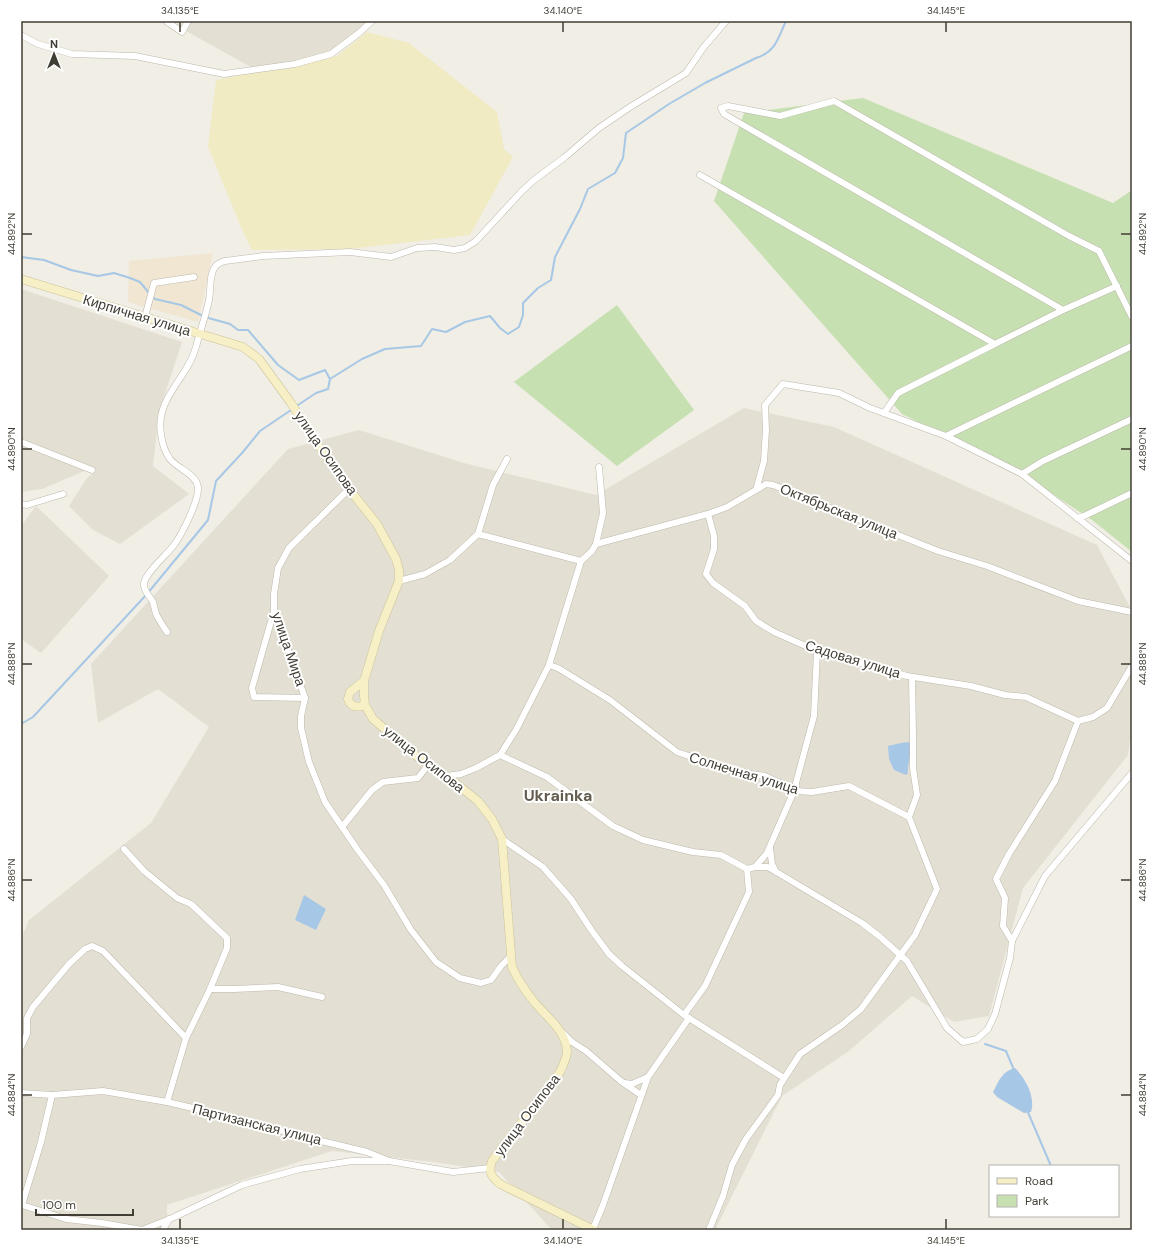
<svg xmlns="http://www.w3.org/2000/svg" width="1153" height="1251" font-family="'DM Sans',sans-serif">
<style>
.residential{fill:#e3e0d3}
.commercial{fill:#f0e6d2}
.green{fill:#c7e0b2}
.sand{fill:#f1ebc4}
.water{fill:#a7c7e6}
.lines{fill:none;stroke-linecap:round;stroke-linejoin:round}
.stream{stroke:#a7c7e6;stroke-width:2}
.street-casing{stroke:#bdb8ac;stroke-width:7}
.secondary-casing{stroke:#cbc299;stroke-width:9}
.street{stroke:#fff;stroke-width:6}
.secondary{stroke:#f7f0c7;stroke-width:8}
.ticks{fill:none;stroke:#413e35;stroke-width:1.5}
.labels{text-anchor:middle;stroke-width:4;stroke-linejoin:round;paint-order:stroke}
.street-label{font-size:14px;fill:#413e35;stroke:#fff}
.quarter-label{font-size:16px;font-weight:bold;fill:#635c4e;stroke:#fff}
.neatline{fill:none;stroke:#413e35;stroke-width:1.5}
.ticks-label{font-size:10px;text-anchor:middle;fill:#413e35}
</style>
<rect width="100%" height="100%" fill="#f0eee5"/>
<g class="residential">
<polygon points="192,21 372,21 331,54 256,70 186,31"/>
<polygon points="21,289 182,342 159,412 153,466 189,494 120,544 93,530 69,506 87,478 97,470 21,438"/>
<polygon points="744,408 834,427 1097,545 1132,611 1132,725 1128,755 1023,888 989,1016 954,1022 912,996 849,1051 782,1096 717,1226 717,1230 552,1230 499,1172 434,1162 332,1151 167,1205 167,1230 21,1230 21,939 29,920 151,823 209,727 158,689 98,723 91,664 288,449 359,430 464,463 596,495"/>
<polygon points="21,444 87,470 42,489 21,492"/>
<polygon points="36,506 109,576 41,653 21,639 21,526"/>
</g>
<polygon class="commercial" points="213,253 198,322 128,302 129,261"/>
<g class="green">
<polygon points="863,98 1113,203 1132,190 1132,552 1092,520 1022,474 902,414 714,201 744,113"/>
<polygon points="617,305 694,410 617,466 514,382"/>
</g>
<polygon class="sand" points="367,32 409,43 497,112 504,149 513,157 470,235 350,249 252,250 244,234 208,147 216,80 337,56"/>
<g class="water">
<path d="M909,742C913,752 907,763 908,773L906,775L894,770L889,759L888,746L901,743Z"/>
<polygon points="304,895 326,909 316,930 295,920"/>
<path d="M1015,1068C1025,1078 1036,1097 1031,1112L1024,1113L997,1097L993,1092C999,1081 1002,1071 1015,1068Z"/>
</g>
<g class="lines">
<g class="stream">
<polyline points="21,257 44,260 71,270 98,276 114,273 130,278 140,282 149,293"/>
<polyline points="152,296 155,299 181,305 205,317 230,324 238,330 248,330 278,365 299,380 325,370 330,379"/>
<path d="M298,405L316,393L328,389L330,379L362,359L385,349L421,346L432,329L446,332L465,322L490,316L500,328L508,334L519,327L523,315V303L538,288L551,280L555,257L580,209L588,189L615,173L623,158L626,133L669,104L705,83L756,58C776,52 778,38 786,21"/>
<polyline points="21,724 33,717 147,594 208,520 216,481 243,452 260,431 291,410"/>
<polyline points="985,1044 1006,1051 1014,1070"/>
<polyline points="1027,1110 1051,1166"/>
</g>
<defs>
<g id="street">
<polyline points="166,21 182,32 188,21"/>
<polyline points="21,35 38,44 72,54 135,56 224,74 295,64 331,54 359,33 372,21"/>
<polyline points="700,175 995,344 1063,310 724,114 721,108 728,106 780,116 834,101 1069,236 1099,251 1132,317"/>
<polyline points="1063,310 1117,286"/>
<polyline points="145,317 154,283 194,277"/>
<polyline points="884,413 898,393 995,344"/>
<polyline points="946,436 1132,346"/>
<polyline points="21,442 92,470"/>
<polyline points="1022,474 1043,461 1132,419"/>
<polyline points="349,489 289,548 278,568 274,594 274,611 305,698 301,716 301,728 309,762 325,802 357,849 384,885 411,930 436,962 460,978 481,983 491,980 501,966 511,956"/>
<polyline points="756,490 764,461 766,430 765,405 783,384 839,393 870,408 946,436 1022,474 1132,561"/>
<polyline points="21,504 27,505 63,494"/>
<polyline points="708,514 714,536 714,549 706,574 713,583 745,606 756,621 774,632 817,651 907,676 971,686 1005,695 1026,697 1078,721"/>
<polyline points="1077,518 1084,516 1132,493"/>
<polyline points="478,534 493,485 507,459"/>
<polyline points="596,544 603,513 599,467"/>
<polyline points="399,581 425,574 450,560 478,534 581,561 592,551 596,544 708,514 727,507 766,484 773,485 938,551 987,566 1078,601 1132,612"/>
<polyline points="274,611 252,688 254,697 305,698"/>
<path d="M167,632C163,626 159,620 156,614C155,610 154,606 153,602C150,597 145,592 144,586C142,575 167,555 174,545C182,534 199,501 198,487C196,474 178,469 170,459C165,452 162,443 161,434C155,398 188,378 196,347C200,331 206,315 209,300C211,290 209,275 215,267C218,263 221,262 225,261L263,256L350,252L391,257L417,248L435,247L454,250L465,248L476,241L522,191L534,180L565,157L599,128L630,107L686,73L703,48L726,21"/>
<polyline points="549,665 558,668 610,700 677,752 736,772 765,776 796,791 812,792 849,786 909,817"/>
<polyline points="1078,721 1093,717 1107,708 1132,666"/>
<polyline points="500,755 547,777 613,826 643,840 693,852 721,855 747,869 755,867 768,867 862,923 879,936 907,961 947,1028 963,1042 977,1039 988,1029 995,1014 1010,958 1012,941 1003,926 1005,898 996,879 1009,854 1055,781 1078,721"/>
<polyline points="446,776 461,774 476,768 500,755 516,730 549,665 581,561"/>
<polyline points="342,827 372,790 383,782 418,778 428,765"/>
<polyline points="502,839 543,867 571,899 592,931 609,954 622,966 684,1015 784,1078"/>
<polyline points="770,848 772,864 776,872"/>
<polyline points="124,849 144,871 177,898 191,904 227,938 227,948 210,989 186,1038 167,1102"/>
<polyline points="755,867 767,853 794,791 796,791 796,783 814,716 817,651"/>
<polyline points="1012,941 1045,876 1132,773"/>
<polyline points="210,989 234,989 278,987 322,997"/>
<polyline points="684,1015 705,986 749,892 747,869"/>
<polyline points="563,1033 572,1042 586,1051 622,1082 641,1095"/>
<polyline points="21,1047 27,1034 27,1018 33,1007 69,964 85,949 92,946 103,951 186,1038"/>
<polyline points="624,1083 632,1084 648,1077"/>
<polyline points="21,1093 52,1095 103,1091 167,1102 240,1119 309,1138 367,1152 389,1161 453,1172 490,1168"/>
<polyline points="52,1095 41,1142 22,1205 66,1219 102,1223 142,1230 170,1219 242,1185 300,1169 352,1161 389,1161"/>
<polyline points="593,1229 603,1205 648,1077 689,1018"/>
<polyline points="163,1230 169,1219"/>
<polyline points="709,1230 723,1196 732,1165 746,1139 778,1095 780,1085 800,1054 842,1025 861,1009 915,935 937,889 909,817 917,795 913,768 913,734 912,677"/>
</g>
<g id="secondary">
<path d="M21,279L243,347L259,359L291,403L316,442L349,489L377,524L396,559L399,570V581L379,631L364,681V696L365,705L373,719L415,755L453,781L478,801L492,819L502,839L512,967C518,980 526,992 535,1003C547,1017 567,1032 567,1052C566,1059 563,1066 560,1072L492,1161C488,1173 491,1176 500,1184L594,1230"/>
<path d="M364,681L350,692L348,699C350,707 358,708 365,705"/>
</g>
</defs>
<use href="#street" class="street-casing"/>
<use href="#secondary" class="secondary-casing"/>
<use href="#street" class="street"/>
<use href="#secondary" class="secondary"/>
</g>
<path class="ticks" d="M180,22V32M563,22V32M946,22V32M22,234H32M1121,234H1131M22,449H32M1121,449H1131M22,664H32M1121,664H1131M22,880H32M1121,880H1131M22,1095H32M1121,1095H1131M180,1219V1229M563,1219V1229M946,1219V1229"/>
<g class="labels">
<g class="street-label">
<text transform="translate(137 315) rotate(17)" y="5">Кирпичная улица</text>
<text transform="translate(326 453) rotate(55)" y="5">улица Осипова</text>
<text transform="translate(839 511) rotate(22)" y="5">Октябрьская улица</text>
<text transform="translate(289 649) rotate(71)" y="5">улица Мира</text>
<text transform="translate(853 659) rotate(17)" y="5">Садовая улица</text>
<text transform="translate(424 759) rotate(38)" y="5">улица Осипова</text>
<text transform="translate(744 773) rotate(17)" y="5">Солнечная улица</text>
<text transform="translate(527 1115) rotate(-53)" y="5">улица Осипова</text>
<text transform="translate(257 1124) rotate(14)" y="5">Партизанская улица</text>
</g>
<g class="quarter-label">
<text x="558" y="801">Ukrainka</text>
</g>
</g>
<rect width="1153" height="1251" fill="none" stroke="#ffffff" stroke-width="44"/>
<rect x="989" y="1165" width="130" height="52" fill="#ffffff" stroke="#b3b2ae"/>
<rect x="997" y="1178" width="20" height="6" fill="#f7f0c7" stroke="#b3b2ae"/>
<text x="1025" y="1185" font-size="12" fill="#413e35">Road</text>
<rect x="997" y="1195" width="20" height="12" fill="#c7e0b2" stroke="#b3b2ae"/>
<text x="1025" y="1205" font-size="12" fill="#413e35">Park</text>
<g transform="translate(54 54)" stroke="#ffffff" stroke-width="3" paint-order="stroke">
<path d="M0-3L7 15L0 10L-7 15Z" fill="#413e35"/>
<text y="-6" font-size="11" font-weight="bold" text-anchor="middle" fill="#413e35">N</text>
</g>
<path d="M36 1209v6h97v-6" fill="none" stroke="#413e35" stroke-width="2"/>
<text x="42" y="1209" font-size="12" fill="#413e35" stroke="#ffffff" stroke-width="3" paint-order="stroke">100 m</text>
<rect x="22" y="22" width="1109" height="1207" class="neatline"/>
<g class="ticks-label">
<text x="180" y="14">34.135°E</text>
<text x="563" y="14">34.140°E</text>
<text x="946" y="14">34.145°E</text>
<text transform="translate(11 234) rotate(-90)" y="4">44.892°N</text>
<text transform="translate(1142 234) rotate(-90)" y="4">44.892°N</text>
<text transform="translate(11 449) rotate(-90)" y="4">44.890°N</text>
<text transform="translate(1142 449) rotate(-90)" y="4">44.890°N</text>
<text transform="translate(11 664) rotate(-90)" y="4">44.888°N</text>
<text transform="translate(1142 664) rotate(-90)" y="4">44.888°N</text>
<text transform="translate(11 880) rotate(-90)" y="4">44.886°N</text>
<text transform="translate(1142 880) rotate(-90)" y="4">44.886°N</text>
<text transform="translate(11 1095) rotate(-90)" y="4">44.884°N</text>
<text transform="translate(1142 1095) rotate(-90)" y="4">44.884°N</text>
<text x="180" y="1244">34.135°E</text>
<text x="563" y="1244">34.140°E</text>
<text x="946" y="1244">34.145°E</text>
</g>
</svg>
